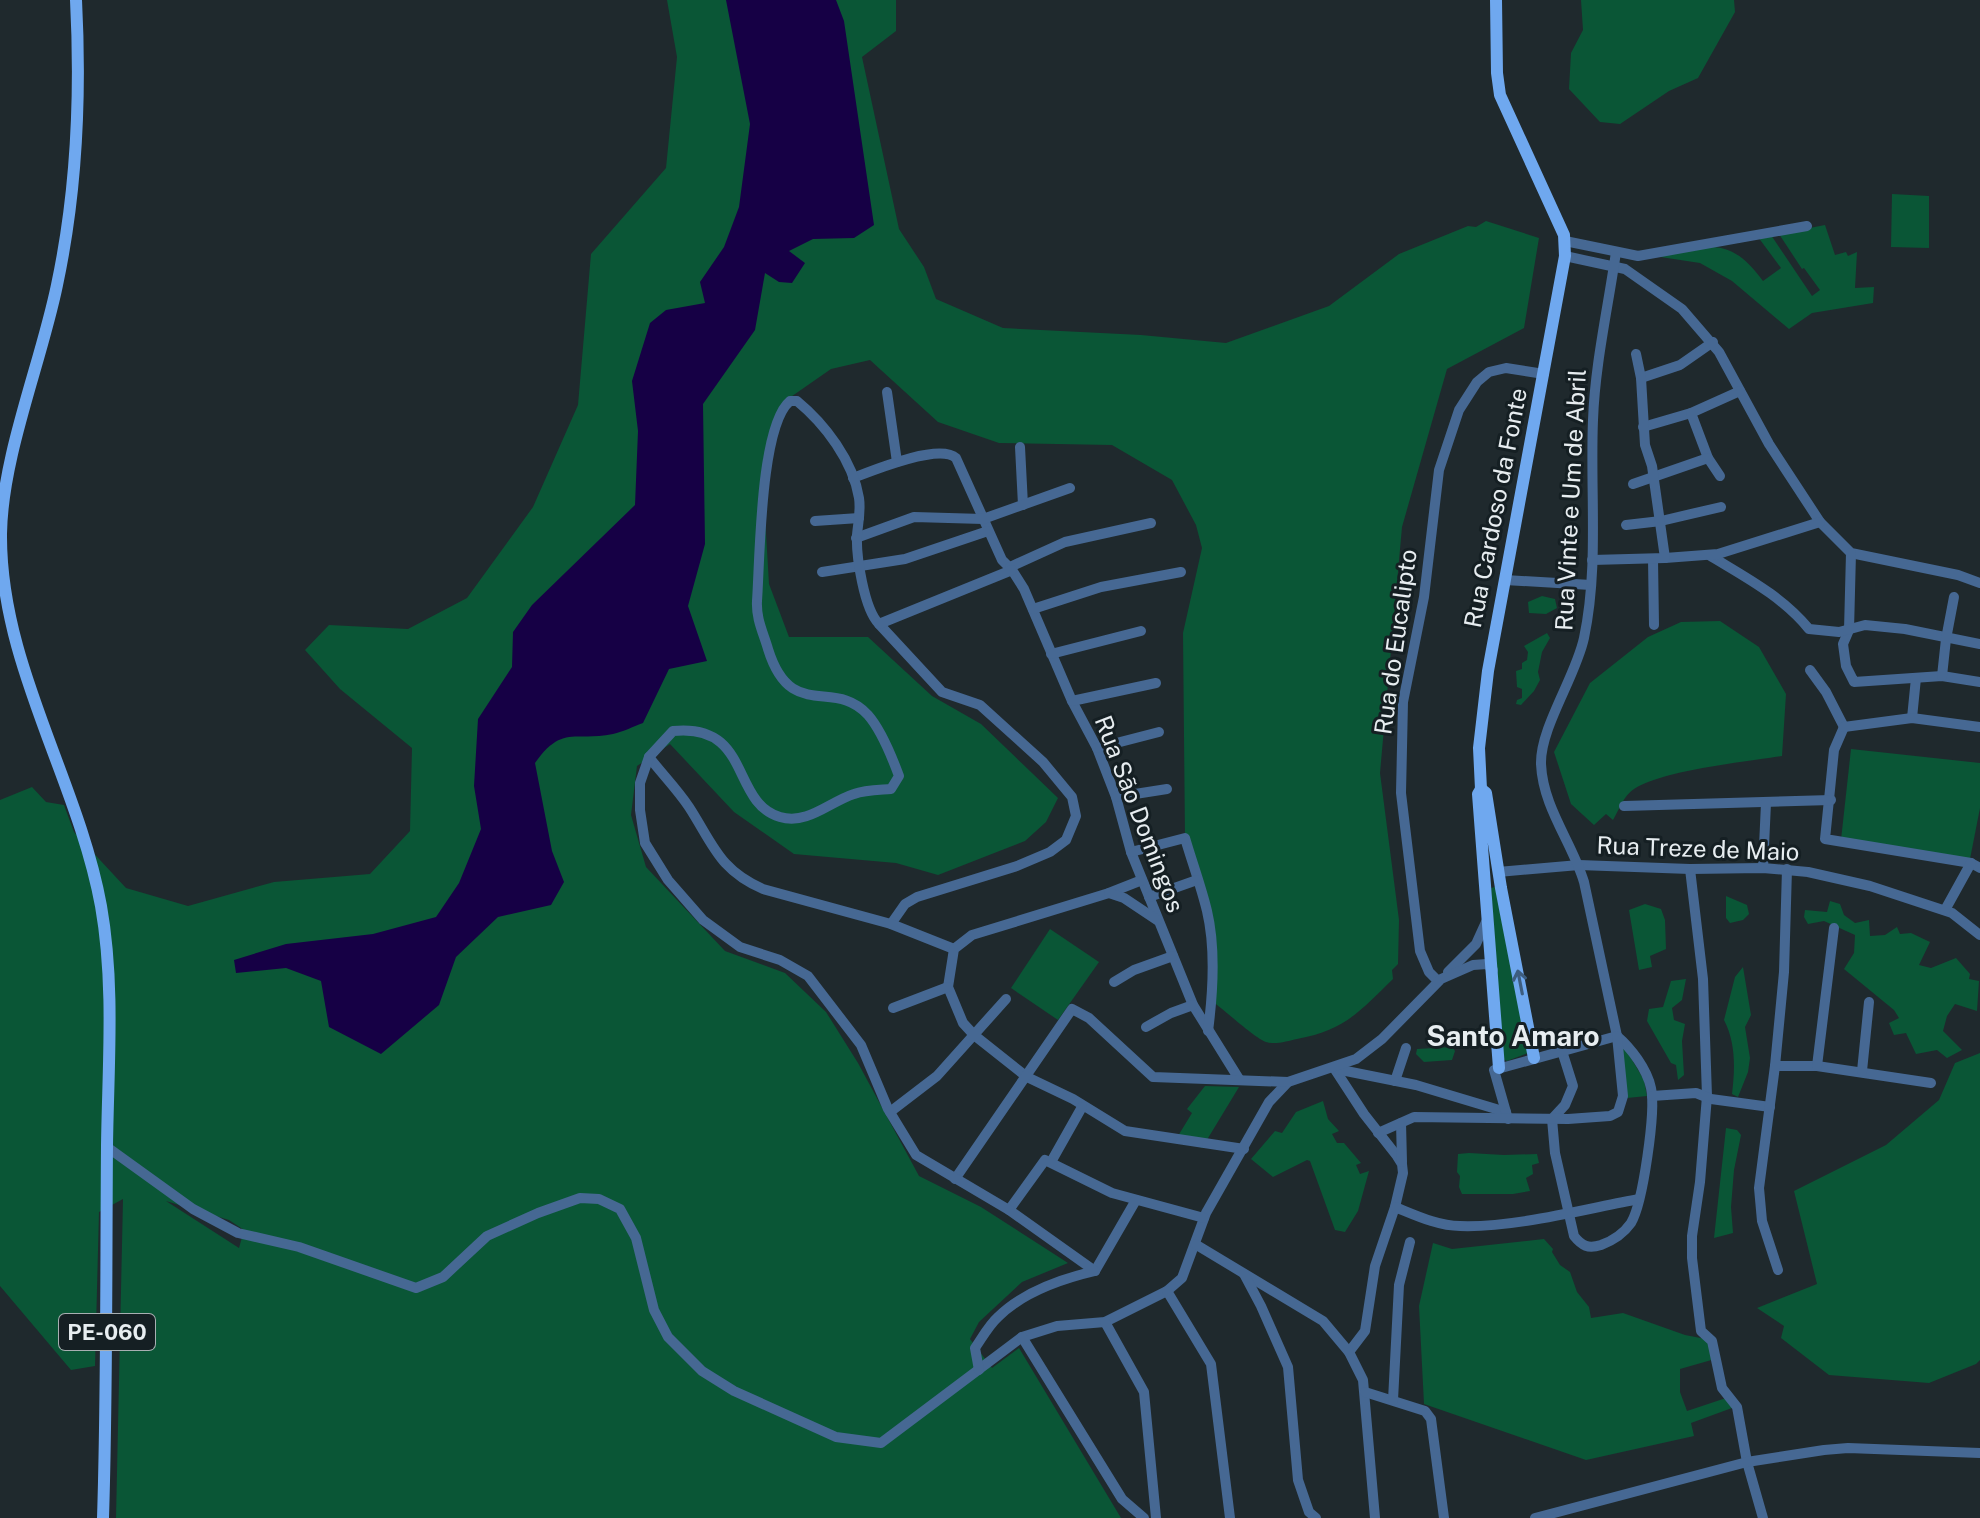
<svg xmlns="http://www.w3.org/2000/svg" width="1980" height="1518" font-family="'Public Sans',sans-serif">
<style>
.green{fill:#0a5636;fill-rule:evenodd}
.water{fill:#160045}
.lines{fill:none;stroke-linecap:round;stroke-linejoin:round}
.minor{stroke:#466893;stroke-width:10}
.major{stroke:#6fa8ef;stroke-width:12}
.oneway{stroke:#3d5d7f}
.labels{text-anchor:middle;stroke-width:6;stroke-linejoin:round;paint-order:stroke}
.shield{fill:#151f23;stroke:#a8afb2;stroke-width:2}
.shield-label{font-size:22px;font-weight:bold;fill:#e7edf0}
.street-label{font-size:24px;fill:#e7edf0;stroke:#151f23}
.quarter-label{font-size:28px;font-weight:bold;fill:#e7edf0;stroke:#151f23}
</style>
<rect width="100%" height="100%" fill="#1f292d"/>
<g class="green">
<path d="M667,0H896V31L862,57L899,229L924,267L936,299L1003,328L1141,335L1226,343L1329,306L1399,254L1468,226L1476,227L1486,221L1539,238L1524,328L1447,369L1402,527L1380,773L1399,920L1398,964L1392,970L1393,979C1359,1012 1345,1030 1297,1039C1288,1041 1275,1045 1266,1042C1256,1039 1223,1009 1212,1001L1211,940L1185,838L1183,633L1202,548L1196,525L1172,480L1112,445L999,443L938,422L870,360L831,369L785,401L763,483L769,584L789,637H868L932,696L981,724L1058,798L1046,822L1025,841L938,875L896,863L794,854L734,812L670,744L637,766L631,815L646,867L725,951L785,973L826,1012L858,1063L919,1176L981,1207L1068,1263L1022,1282L979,1322L970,1339L992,1368L1019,1348L1121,1518H116L123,1199L99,1212L95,1366L71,1370L0,1286V800L32,787L46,802L64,805L74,832L126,888L188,906L274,882L370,874L410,831L412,748L340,689L305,650L329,625L408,629L467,598L533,507L578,405L591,254L666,168L677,57ZM166,1201L229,1220L244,1230L239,1248Z"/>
<polygon points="1581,0 1734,0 1735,12 1698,78 1669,91 1620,124 1600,122 1569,89 1571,53 1583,30"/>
<polygon points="1892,194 1929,196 1929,248 1891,247"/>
<path d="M1825,225L1835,255L1846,252L1848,256L1857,252L1855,288L1874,287L1873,303L1812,313L1789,329L1732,281L1700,263L1654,256C1706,247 1728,233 1763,281L1781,268L1758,237L1771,235L1812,296L1820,290L1804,268L1802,269L1779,234Z"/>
<polygon points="1542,596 1555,599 1557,608 1546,614 1529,613 1528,602"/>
<path d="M1720,621L1759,647L1786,694L1782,756C1745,762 1663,770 1634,789C1624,795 1619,810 1613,820L1606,814L1594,825L1571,804L1554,752L1590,683L1648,637L1681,622Z"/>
<polygon points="1547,633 1550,638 1542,652 1538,672 1540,680 1534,691 1521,705 1516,704 1517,700 1522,698 1522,689 1517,687 1516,671 1522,669 1522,663 1527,660 1528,652 1524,646"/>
<polygon points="1851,749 1980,763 1980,808 1970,859 1841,840"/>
<polygon points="1495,887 1528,1053 1507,1061 1503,1059 1491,888"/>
<polygon points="1726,896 1747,905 1749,914 1743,920 1730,923 1726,918"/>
<polygon points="1830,901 1840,904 1844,915 1855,923 1869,920 1870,936 1885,935 1897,927 1900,934 1911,933 1930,942 1919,965 1931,968 1956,958 1970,974 1969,979 1979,981 1977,1011 1955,1004 1947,1016 1943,1031 1962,1050 1947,1058 1937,1050 1916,1054 1906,1033 1894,1035 1889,1023 1899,1018 1894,1010 1844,969 1854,953 1855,935 1824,921 1808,924 1804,917 1805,910 1827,912"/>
<polygon points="1645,904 1661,909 1665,920 1666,949 1650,956 1652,967 1639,970 1629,910"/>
<polygon points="1050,929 1099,962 1058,1020 1011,988"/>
<path d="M1743,967L1751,1015L1745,1027L1750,1058L1748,1072L1738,1097L1732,1094C1735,1069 1736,1043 1724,1020L1735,977Z"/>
<polygon points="1686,979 1682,1000 1672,1008 1674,1020 1685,1024 1682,1041 1684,1075 1678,1080 1676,1065 1671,1063 1647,1021 1649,1009 1663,1007 1671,981"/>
<polygon points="1622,1043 1644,1080 1647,1096 1627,1098"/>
<polygon points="1452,1047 1455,1051 1452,1060 1424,1062 1416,1054 1417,1049"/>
<polygon points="1980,1053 1980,1360 1976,1364 1929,1383 1829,1375 1781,1338 1784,1326 1757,1308 1817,1284 1794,1191 1886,1145 1939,1100 1955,1063"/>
<polygon points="1205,1086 1239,1087 1202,1148 1178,1136 1192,1113 1187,1109"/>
<polygon points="1323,1101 1328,1119 1339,1131 1332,1134 1337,1143 1344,1143 1361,1163 1356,1165 1360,1174 1369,1171 1358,1211 1345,1232 1335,1230 1310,1161 1307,1160 1273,1177 1251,1159 1275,1131 1282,1133 1296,1112"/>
<polygon points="1726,1128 1737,1130 1741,1135 1734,1170 1731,1207 1733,1233 1714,1238"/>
<polygon points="1469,1153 1504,1155 1537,1154 1539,1163 1532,1165 1533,1174 1526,1178 1530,1191 1513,1194 1462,1194 1459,1187 1460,1176 1457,1172 1458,1154"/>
<polygon points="1544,1239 1553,1249 1552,1252 1560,1265 1570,1272 1577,1292 1589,1307 1591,1318 1623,1313 1685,1335 1711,1340 1715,1359 1680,1369 1680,1392 1687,1411 1729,1397 1732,1408 1691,1423 1694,1436 1586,1460 1424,1404 1419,1306 1433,1243 1452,1249"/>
</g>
<path class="water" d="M726,0H836L844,21L874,225L854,238L813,239L789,251L805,263L792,283L779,282L765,273L755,330L703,404L705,544L688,606L707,661L669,669L643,723C634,726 623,732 613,734C576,742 562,724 535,763L552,851L564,882L551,905L498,917L456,957L439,1005L381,1054L329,1027L321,981L286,968L236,973L234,960L286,944L373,934L436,917L459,883L481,829L474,786L478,719L512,667L513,632L532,605L635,505L638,431L632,381L650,323L666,310L705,303L700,282L724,247L739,207L750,124Z"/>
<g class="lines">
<g class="minor">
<polyline points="1565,241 1638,256 1807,226"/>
<polyline points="1565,256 1625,269 1682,309 1719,352 1769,444 1820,522 1851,553 1958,575 1980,583"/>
<polyline points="1641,378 1680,365 1713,342"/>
<polyline points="887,392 897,462"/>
<polyline points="1643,427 1691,413"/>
<polyline points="1020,447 1023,505"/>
<polyline points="1720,476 1708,458 1691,413 1740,391"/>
<path d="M853,478C874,470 939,443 956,458L1002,560L1012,570L1024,589L1072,701L1097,748L1116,797L1131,852L1193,1005L1239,1079"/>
<polyline points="1633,484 1708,458"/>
<polyline points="815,521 859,518"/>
<polyline points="1626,525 1661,521 1721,507"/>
<polyline points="856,538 914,517 983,519 1070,488"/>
<polyline points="1851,553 1849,630 1843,644 1846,666 1854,682 1942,676 1980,682"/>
<path d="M1709,555C1745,577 1782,596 1809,629L1839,632L1865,625L1905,629L1980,644"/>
<polyline points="1665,558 1718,554 1820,522"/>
<polyline points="1653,559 1654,625"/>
<polyline points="1592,560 1665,558 1652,466 1645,445 1641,378 1636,354"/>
<polyline points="1010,567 1065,542 1151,523"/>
<polyline points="822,572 905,559 988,531"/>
<polyline points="1505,580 1591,585"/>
<polyline points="1033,609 1101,587 1181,572"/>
<polyline points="879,624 942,692 980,705 1043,762 1072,797 1076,816 1066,840 1050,852 1017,866 917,897 905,904 891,924"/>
<polyline points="1051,654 1141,631"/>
<polyline points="1810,670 1826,692 1844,727"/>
<polyline points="1942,676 1946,639 1954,597"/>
<polyline points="1072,701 1156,683"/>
<polyline points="1912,718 1916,678"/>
<polyline points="1844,727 1834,750 1825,839 1971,863 1980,868"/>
<polyline points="1844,727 1912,718 1980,727"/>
<polyline points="1097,748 1159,732"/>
<path d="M649,757C662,774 677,789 689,807C713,844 719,870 763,889L891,924L954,949"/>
<polyline points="1116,797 1167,789"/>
<polyline points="1624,806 1831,800"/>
<path d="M1131,852L1185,838C1192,862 1201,886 1207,911C1216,949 1213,993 1208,1031"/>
<polyline points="1763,868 1766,803"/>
<polyline points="1690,869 1703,979 1707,1096 1700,1182 1692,1236 1692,1258 1701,1331 1712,1341 1722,1388 1737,1407 1747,1462 1763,1518"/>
<polyline points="1498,872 1579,865 1690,869 1763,868 1808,872 1870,886 1952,913 1980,935"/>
<polyline points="1142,880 1109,893 972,935 954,949 948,987 963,1023 974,1035 1027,1077 1073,1099 1125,1131 1244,1149"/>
<polyline points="1109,893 1124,898 1157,920"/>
<polyline points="1149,897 1197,880"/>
<polyline points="1945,910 1971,863"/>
<polyline points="1448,972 1476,944 1486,922"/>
<polyline points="1438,981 1429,972 1420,951 1401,793 1403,702 1424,597 1439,470 1459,410 1477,382 1489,372 1506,368 1544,374"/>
<polyline points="1114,982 1134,970 1173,956"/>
<polyline points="893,1008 948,987"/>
<polyline points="1146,1027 1171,1013 1193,1005"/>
<path d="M1562,1051L1573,1086L1565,1105L1552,1119L1555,1153L1574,1236C1582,1246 1588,1249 1601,1245C1612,1241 1624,1233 1631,1223C1643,1203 1656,1111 1651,1088C1647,1069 1631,1048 1617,1036"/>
<polyline points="1775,1066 1817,1066 1931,1083"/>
<polyline points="1817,1066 1834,928"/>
<polyline points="1334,1068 1364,1114 1397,1156 1402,1164 1403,1173 1395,1207 1375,1266 1365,1331 1349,1352"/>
<polyline points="1336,1069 1416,1085 1506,1112"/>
<polyline points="1862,1071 1869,1002"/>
<polyline points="1395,1081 1406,1048"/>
<polyline points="1652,1096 1696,1093 1711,1099 1770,1107"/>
<polyline points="890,1112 937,1076 1006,999"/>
<path d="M1508,1119L1494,1070L1617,1036L1584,882C1572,842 1543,808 1541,764C1540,728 1576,676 1584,638C1599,567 1590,492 1593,420C1595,364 1608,308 1616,252"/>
<polyline points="1401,1123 1402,1162"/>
<polyline points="1378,1133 1414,1117 1568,1119 1610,1116 1618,1112 1623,1096 1617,1036"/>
<polyline points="107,1147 193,1209 238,1233 299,1247 416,1288 443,1277 487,1236 538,1213 580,1198 599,1199 620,1209 636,1238 654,1310 668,1337 702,1371 734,1391 836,1437 881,1443 1022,1337 1057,1326 1105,1322 1167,1291 1182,1278 1206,1213 1269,1102 1288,1082 1356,1059 1382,1039 1441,979 1473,965 1487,964 1493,970"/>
<polyline points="1051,1162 1082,1107"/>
<polyline points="955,1179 1072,1009 1089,1018 1153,1077 1288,1082"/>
<path d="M1395,1207C1415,1215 1438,1226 1460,1226C1514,1228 1585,1209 1639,1199"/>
<polyline points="1009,1210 1045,1160 1112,1193 1204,1218"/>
<polyline points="1195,1244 1323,1321 1349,1352 1363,1380 1375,1518"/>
<polyline points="1778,1270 1762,1221 1759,1188 1775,1066 1784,972 1787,869"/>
<polyline points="1095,1271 1136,1200"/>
<polyline points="1244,1274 1261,1306 1288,1367 1298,1480 1309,1512 1316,1518"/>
<polyline points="1167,1291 1211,1364 1230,1518"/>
<polyline points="1105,1322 1144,1392 1156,1518"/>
<polyline points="1022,1337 1122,1499 1144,1518"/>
<path d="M979,1370L975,1348C982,1338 989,1325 998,1317C1023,1292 1061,1279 1095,1271L1009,1210L916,1155L888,1109L861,1045L808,976L780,960L740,947L703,920L668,880L645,843L640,810V783L649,757L673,731C752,723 730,802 780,817C808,825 829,802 854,794C865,790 879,790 891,789L899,776C892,757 882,731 868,715C834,677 791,723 768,649C763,632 756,619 757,601C760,559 760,426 790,401H797C825,424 853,461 859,498C861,511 858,523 857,535C856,556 864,609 879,624L1012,570"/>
<polyline points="1365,1392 1425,1411 1431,1419 1444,1518"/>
<polyline points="1393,1400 1399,1285 1410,1242"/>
<polyline points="1535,1518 1747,1462 1824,1450 1848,1448 1980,1453"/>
</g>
<g class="major">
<path d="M76,0C81,96 77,191 57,285C41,363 2,456 1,534C0,665 78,780 101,906C115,985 108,1067 107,1146C106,1270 107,1394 103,1518"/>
<polyline points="1481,789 1479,748 1488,671 1565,256 1564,235 1500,95 1497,73 1496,0"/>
<polyline points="1499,1068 1478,794 1481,789 1486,793 1501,888 1534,1058"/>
</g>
</g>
<defs><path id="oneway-shaft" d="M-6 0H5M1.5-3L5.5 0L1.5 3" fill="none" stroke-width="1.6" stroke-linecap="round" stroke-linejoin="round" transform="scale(2)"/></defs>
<use class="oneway" href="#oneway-shaft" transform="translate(1520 982) rotate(-101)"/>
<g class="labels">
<rect class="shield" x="59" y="1314" width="96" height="36" rx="6"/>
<g class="shield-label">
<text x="107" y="1340">PE-060</text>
</g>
<g class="street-label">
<text transform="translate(1571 500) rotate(-87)" y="8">Rua Vinte e Um de Abril</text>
<text transform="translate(1496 508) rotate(-79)" y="8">Rua Cardoso da Fonte</text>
<text transform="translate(1396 642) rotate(-82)" y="8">Rua do Eucalipto</text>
<text transform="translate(1139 814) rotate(69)" y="8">Rua São Domingos</text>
<text transform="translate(1698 849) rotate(2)" y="8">Rua Treze de Maio</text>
</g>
<g class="quarter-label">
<text x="1513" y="1046">Santo Amaro</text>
</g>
</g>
</svg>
